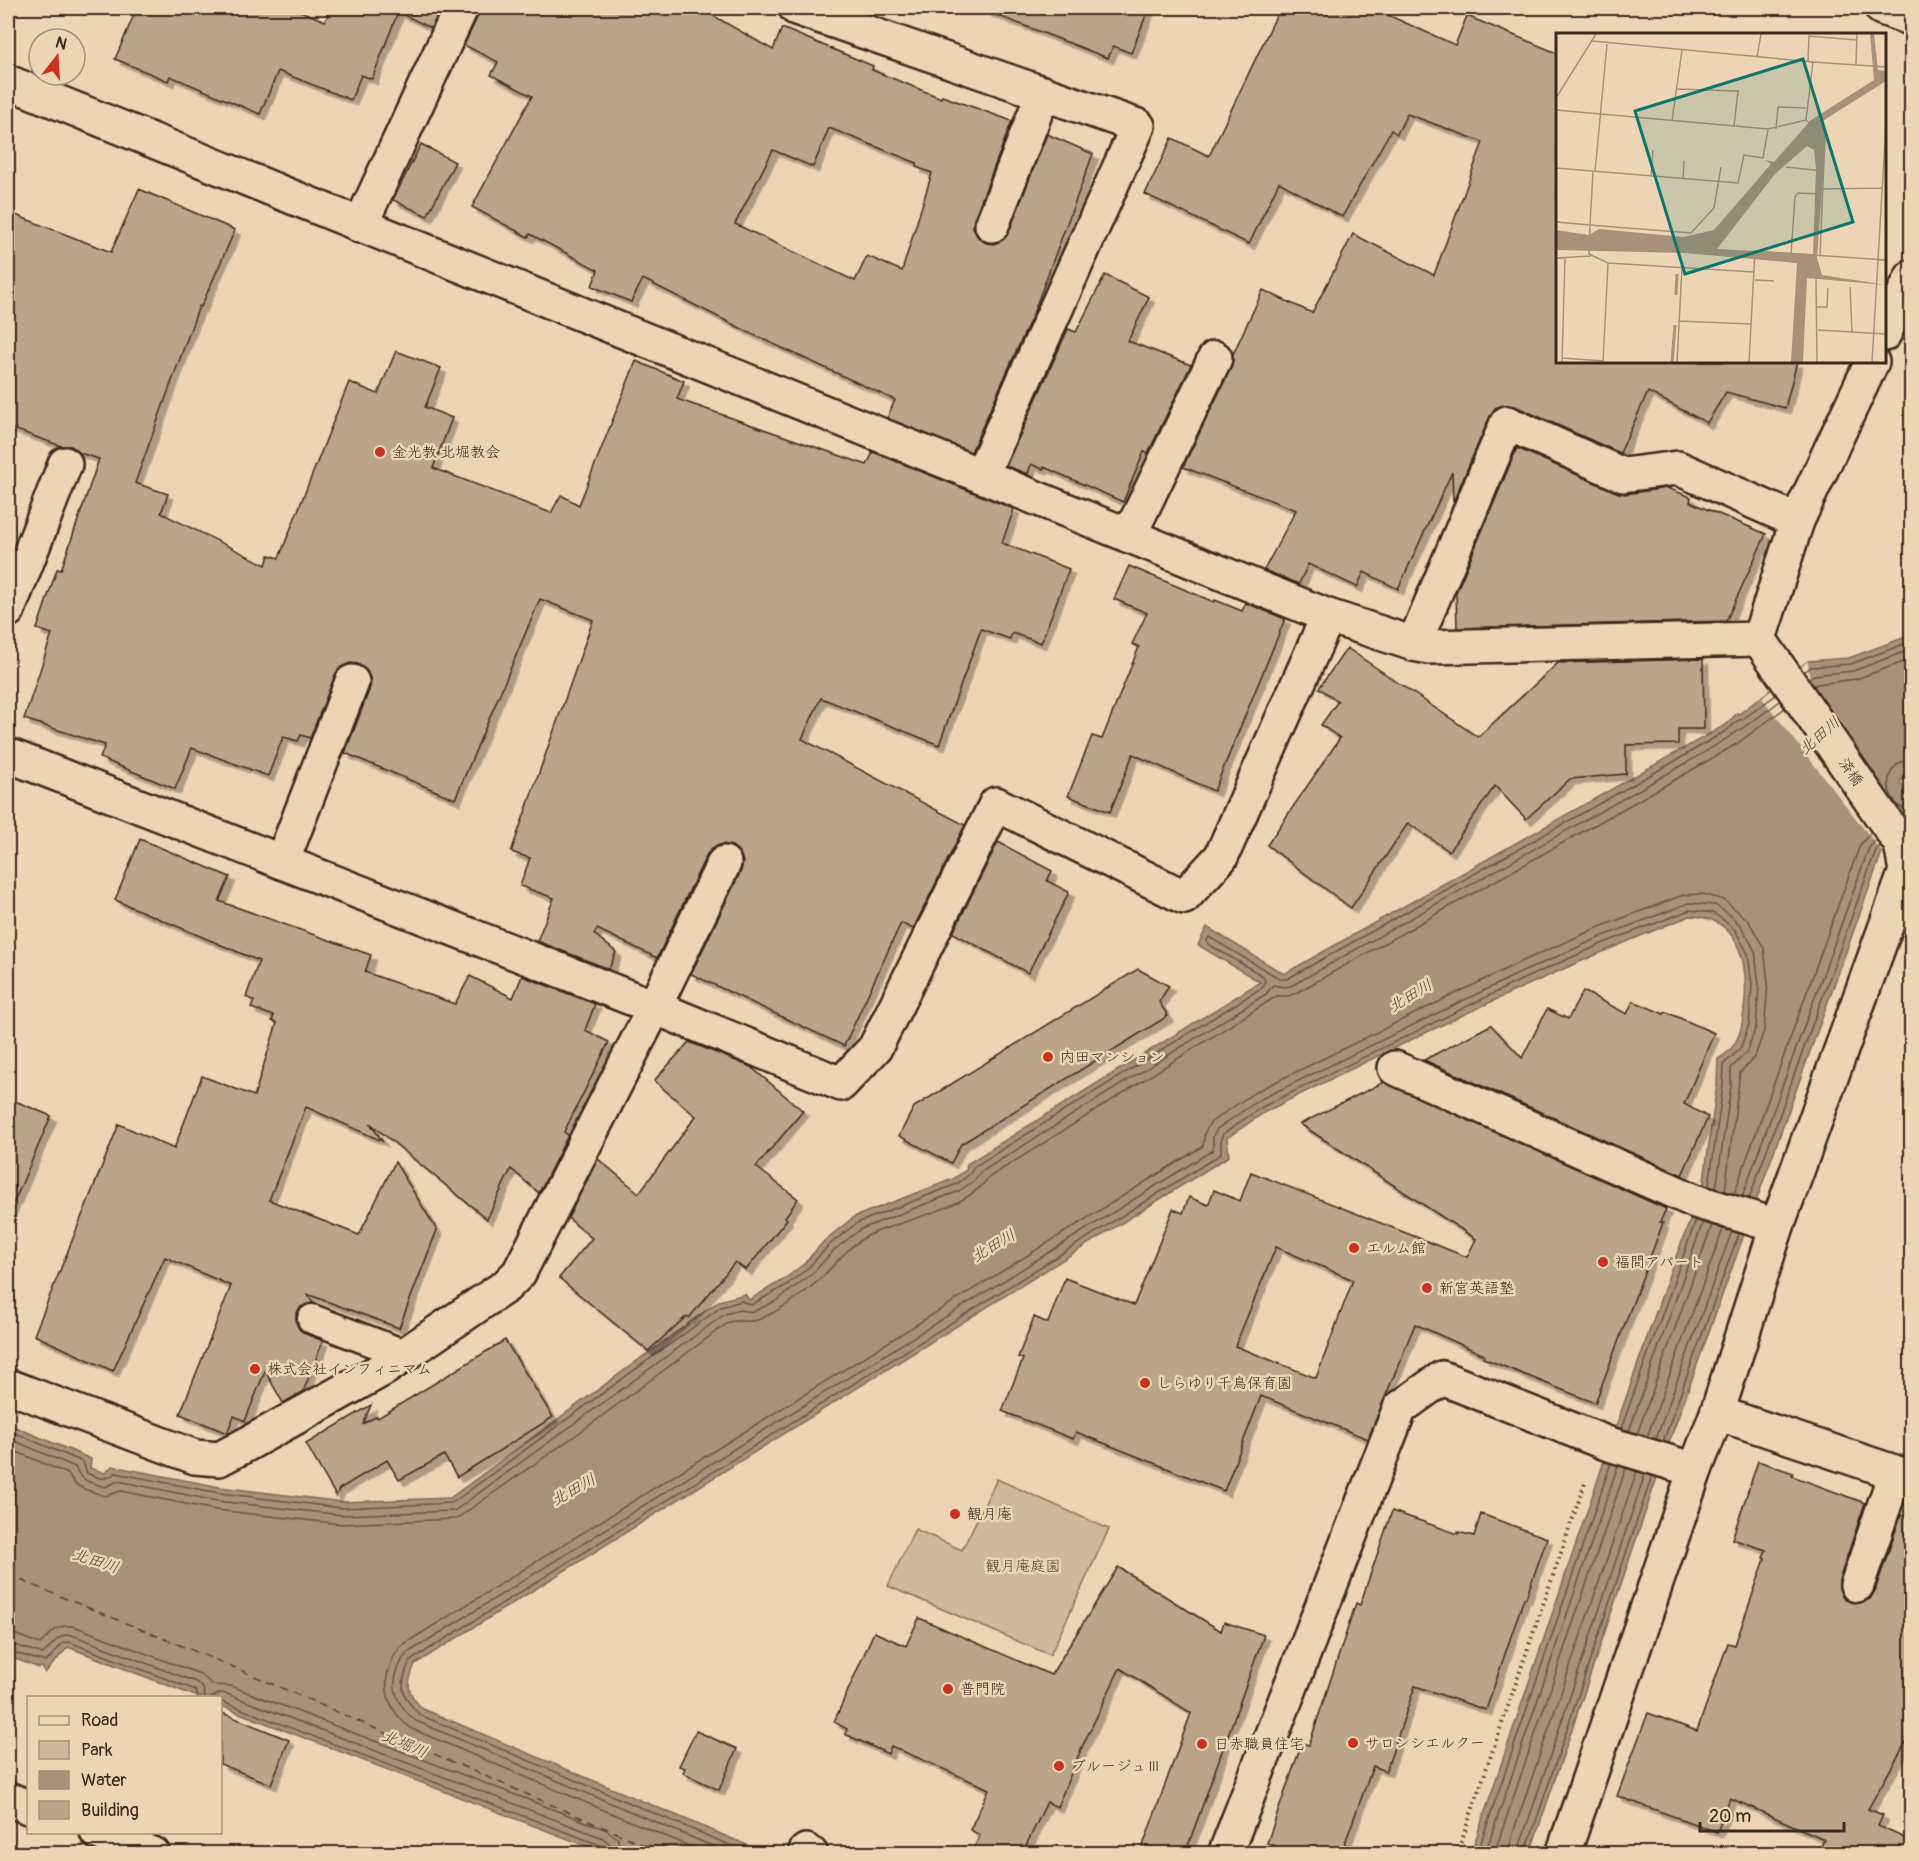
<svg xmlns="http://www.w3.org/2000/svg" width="1919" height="1861" font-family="Pangolin,'Klee One',sans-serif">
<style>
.green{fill:#d0b89c;stroke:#86715d;stroke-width:1.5}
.water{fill:#a79179;stroke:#7c6855;stroke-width:1.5}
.pier{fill:#ecd4b4}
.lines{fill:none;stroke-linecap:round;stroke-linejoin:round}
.shore{stroke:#665342;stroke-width:1.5}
.ferry{stroke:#513f30;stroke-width:1.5;stroke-dasharray:8 6;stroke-linecap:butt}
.building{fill:#bba58a;stroke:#3b2a1e;stroke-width:1.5;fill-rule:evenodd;filter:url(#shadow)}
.service-casing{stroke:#3b2a1e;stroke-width:33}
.minor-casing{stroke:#3b2a1e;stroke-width:38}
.tertiary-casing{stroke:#3b2a1e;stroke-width:38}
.path{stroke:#3b2a1e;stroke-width:4;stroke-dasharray:1.5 4.5;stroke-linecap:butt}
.service{stroke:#ecd4b4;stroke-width:28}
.minor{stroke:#ecd4b4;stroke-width:33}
.tertiary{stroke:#ecd4b4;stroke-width:33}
.poi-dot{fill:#c8321e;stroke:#ecd4b4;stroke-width:2}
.labels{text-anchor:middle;stroke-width:5;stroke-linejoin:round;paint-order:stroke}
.poi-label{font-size:15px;fill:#3b2a1e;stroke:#ecd4b4;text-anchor:start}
.street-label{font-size:15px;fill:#3b2a1e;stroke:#ecd4b4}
.park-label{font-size:15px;fill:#513f31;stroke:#ecd4b4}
.water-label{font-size:16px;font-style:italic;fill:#513f30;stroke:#ecd4b4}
.inset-river{fill:none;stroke:#a79179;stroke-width:3}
.inset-road{fill:none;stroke:#a59078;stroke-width:1.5}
.view{fill:#0f766e;fill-opacity:0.15;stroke:#0f766e;stroke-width:3}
.inset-edge{fill:none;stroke:#3b2a1e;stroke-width:3}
</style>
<defs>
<filter id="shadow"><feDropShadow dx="5.5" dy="5.5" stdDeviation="0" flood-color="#0004"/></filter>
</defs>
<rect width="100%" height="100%" fill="#ecd4b4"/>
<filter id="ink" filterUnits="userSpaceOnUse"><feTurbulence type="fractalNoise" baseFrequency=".0167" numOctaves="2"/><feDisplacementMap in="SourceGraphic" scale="12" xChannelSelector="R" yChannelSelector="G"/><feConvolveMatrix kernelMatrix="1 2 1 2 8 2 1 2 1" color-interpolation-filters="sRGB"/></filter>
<g filter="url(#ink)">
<polygon class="green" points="997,1479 1109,1529 1050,1655 888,1586 915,1529 962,1550"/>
<path class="water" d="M1911,635V771L1900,782L1911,802V834L1882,852L1667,1448L1530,1853H1471L1614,1432L1670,1272L1703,1188L1717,1084L1718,1059C1741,1047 1743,1024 1745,1000C1748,960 1738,917 1690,916C1545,973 1405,1042 1265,1112L1227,1138L1229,1156L415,1664C406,1685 406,1693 423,1709L766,1853H605L221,1706L220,1698L198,1697L68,1647L45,1673L42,1667L39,1668L8,1656V1424L91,1459L90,1468L105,1473L112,1466L220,1487L343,1502L450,1498L719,1301L745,1294L749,1300L783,1280L804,1264L824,1241L854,1217L953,1179L966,1170L967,1164L1260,982L1198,945L1207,927L1284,974L1727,724L1737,713L1739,714L1808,661L1849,658Z"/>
<polygon class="pier" points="1808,661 1811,701 1911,834 1882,852 1762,698"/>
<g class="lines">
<g class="shore">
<polyline points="1804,672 1811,667 1851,664 1912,641"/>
<polyline points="1808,679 1814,675 1853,671 1912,649"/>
<polyline points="1813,686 1817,684 1856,679 1912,659"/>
<path d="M1912,759C1878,762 1884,809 1912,811"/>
<polyline points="1734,1194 1860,845 1871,832"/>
<polyline points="1742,1197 1869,848 1876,839"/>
<polyline points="1749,1199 1876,850 1880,846"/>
<polyline points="1621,1429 1696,1220"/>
<path d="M8,1430L83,1462L87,1473C100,1479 103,1481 116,1473L219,1493L342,1508L452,1503L721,1307L741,1301L751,1305L787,1285L808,1268L829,1245L857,1223L957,1184L970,1174L974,1167L1263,987L1265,981L1263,976L1208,944L1207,941L1209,937L1280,979H1287L1677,760L1729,729L1737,721L1743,719L1776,695"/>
<polyline points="1629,1431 1703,1222"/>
<polyline points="1637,1434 1712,1225"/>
<polyline points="1647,1437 1723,1229"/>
<path d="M8,1438L75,1467L80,1476L87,1481L105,1487L118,1481L217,1501L342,1515L454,1511L725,1314L739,1310L753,1312L776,1301L812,1274L834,1250L861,1229L959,1191L975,1180L981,1172L1266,994L1273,985L1284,987L1291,986L1681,766C1716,746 1748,726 1780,701"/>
<polyline points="1656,1439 1732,1231"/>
<polyline points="1663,1442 1739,1233"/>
<path d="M8,1448L68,1474L75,1484L84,1489L105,1496L121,1491L216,1510L341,1524L456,1519L579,1433L729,1322C740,1319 749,1324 760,1319C781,1310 801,1296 818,1281C835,1266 847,1246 869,1235C903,1219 966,1210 988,1178L1277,996H1288L1296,993L1685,774L1738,743L1785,708"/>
<path d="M8,1634L17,1635L40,1644C52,1633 58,1622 76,1627L200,1674L213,1685L231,1686L607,1830L618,1839L621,1854"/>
<path d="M8,1643L43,1654C53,1645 58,1633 72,1635L196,1682L203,1688L205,1698"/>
<polyline points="8,1651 46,1662 63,1643 69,1642 193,1689 197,1693 198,1698"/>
<polyline points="211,1698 220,1693 227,1694 603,1838 610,1844 612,1854"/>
<polyline points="220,1701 600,1845 604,1849 605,1854"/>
<path d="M708,1854L412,1729C390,1713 380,1689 391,1663C394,1655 397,1649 404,1644L1203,1146L1205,1132L1210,1123L1255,1092L1514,965L1597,928L1683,895L1703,894L1724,900L1748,920L1764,948L1768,983L1764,1031L1755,1056L1740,1073L1725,1191"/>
<path d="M731,1854L416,1721C400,1708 389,1690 398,1669C401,1662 403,1657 409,1652L1213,1150V1136L1217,1129L1259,1100L1518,974L1601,937L1689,903L1715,905L1730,915L1741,926L1755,951L1759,985L1756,1027L1746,1053L1731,1068V1086L1716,1189"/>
<path d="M751,1854L420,1715C400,1696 399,1685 410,1661L1221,1154V1138L1223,1134L1262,1107L1521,980L1604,943L1690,910L1713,913L1725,921L1735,930L1748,954L1752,985L1749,1025L1740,1049L1724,1064L1723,1085L1709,1186"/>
<polyline points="1477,1854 1611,1463"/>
<polyline points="1485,1854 1618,1465"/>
<polyline points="1494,1854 1626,1468"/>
<polyline points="1508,1854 1513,1833 1637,1471"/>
<polyline points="1517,1854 1645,1474"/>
<polyline points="1525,1854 1652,1476"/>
</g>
<polyline class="ferry" points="8,1575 231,1666 665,1854"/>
</g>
<g class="building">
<polygon points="137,8 293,8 325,21 331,8 441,8 431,28 398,12 372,79 361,75 351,100 278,71 260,114 170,76 168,81 115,59"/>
<path d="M480,8H700L773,50L782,28L873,66L872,70L941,98L942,96L1012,121L974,219L973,227L977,236L986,243L994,244L1003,240L1009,232L1047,134L1093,154L1033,314L971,452L887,418L895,400L754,335L643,279L631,302L592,286L598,270L530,234L528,237L472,207L532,96L491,75L498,62L464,45L478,16ZM829,128L917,163L916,167L932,173L902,271L867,256L855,281L735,224L773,150L813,167Z"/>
<polygon points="986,8 1149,8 1131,53 1113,46 1108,58 986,11"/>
<polygon points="1280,8 1372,8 1455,45 1467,16 1557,53 1557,362 1797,362 1785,408 1726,392 1707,423 1648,392 1620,453 1515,406 1504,405 1495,408 1490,416 1453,502 1452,472 1398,589 1364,572 1357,587 1308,564 1299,584 1264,570 1296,510 1183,467 1232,366 1233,354 1263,290 1312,313 1353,234 1434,275 1483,142 1407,114 1397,134 1391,130 1342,217 1279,182 1249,244 1145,194 1172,138 1209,156"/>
<polygon points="421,144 455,162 427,216 393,200"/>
<polygon points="139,189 235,230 201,307 199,306 135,483 168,494 161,513 266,565 269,555 279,558 349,382 378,394 396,351 441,368 425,407 452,418 433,468 551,513 561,495 579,505 636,361 684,381 677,399 867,465 873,452 1014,509 1002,543 1069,569 1041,643 1012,633 1010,639 981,629 939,745 821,698 802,739 965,825 913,929 901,923 844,1046 691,974 741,871 743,862 740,853 732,846 723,844 714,847 707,854 657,958 597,929 594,934 616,952 609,969 537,941 554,898 520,886 530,858 511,852 593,620 540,599 455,799 345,753 370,688 371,680 367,671 358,664 350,663 341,667 335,675 310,738 301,735 298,741 283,737 268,776 192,748 175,789 100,758 105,745 24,719 52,634 37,629 57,569 61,570 99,459 80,453 71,446 61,446 8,427 8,212 111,252"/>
<polygon points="1105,275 1149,297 1128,341 1191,365 1148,453 1144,452 1123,502 1044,467 1043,469 1031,464 1028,474 1006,466 1068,329 1076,332"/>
<polygon points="1517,448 1616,492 1625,494 1667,488 1691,497 1690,502 1766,534 1726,621 1457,628 1456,593"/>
<polygon points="1129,566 1214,602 1215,600 1242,611 1246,603 1285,619 1214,791 1133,754 1110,812 1068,796 1092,736 1102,739 1139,647 1132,644 1147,613 1114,599"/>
<polygon points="1347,648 1478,737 1558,663 1703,659 1704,729 1678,729 1678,744 1626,745 1626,774 1570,779 1526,819 1495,786 1449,851 1408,823 1351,908 1267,845 1340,738 1321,725 1338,701 1319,688"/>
<polygon points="140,839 230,877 219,901 371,955 365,972 455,1004 470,976 513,998 522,976 595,1004 585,1030 609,1042 564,1132 568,1135 539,1193 511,1169 487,1219 370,1123 382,1141 306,1107 269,1200 359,1235 395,1162 437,1230 399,1328 307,1294 313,1303 301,1307 296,1314 296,1322 299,1329 306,1334 323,1341 303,1392 283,1403 265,1371 245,1421 234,1416 227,1433 180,1414 231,1286 165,1257 113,1371 34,1335 119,1124 174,1149 202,1076 254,1096 277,1023 272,1021 274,1016 251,1008 254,1001 246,997 259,961 115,900"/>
<polygon points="998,842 1052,871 1047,881 1069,892 1028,973 953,933"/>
<polygon points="1138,969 1169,986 1159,1002 1168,1016 961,1144 951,1163 899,1136 914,1107"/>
<polygon points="1583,991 1627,1014 1633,1001 1664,1014 1666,1012 1714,1033 1684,1104 1708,1117 1682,1175 1424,1060 1491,1025 1522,1058 1547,1009 1568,1019"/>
<polygon points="689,1042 751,1067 803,1111 756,1167 798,1199 785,1217 787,1219 746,1270 735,1262 689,1318 687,1316 648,1351 559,1278 592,1238 568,1218 598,1159 639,1193 696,1116 654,1081"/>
<path d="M1384,1082L1666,1209L1660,1222L1663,1223L1595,1403L1483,1358L1484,1355L1415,1324L1368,1439L1261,1396L1224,1491L1076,1432L1073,1439L1002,1411L1023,1359L1018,1357L1034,1317L1048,1323L1065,1278L1134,1305L1173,1209L1183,1213L1189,1197L1208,1205L1214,1190L1240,1201L1251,1172L1467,1257L1476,1239L1300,1124ZM1276,1247L1353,1280L1316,1378L1235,1346Z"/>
<polygon points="8,1098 51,1116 8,1216"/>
<polygon points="505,1340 553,1417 457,1477 444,1455 399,1480 387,1460 339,1489 336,1496 306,1444 371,1405 363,1424 377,1416 378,1418"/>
<polygon points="1758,1461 1793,1473 1792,1476 1865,1503 1839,1580 1839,1588 1843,1597 1850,1602 1860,1603 1870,1599 1875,1591 1901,1515 1911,1519 1911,1733 1868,1809 1883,1815 1878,1826 1911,1841 1911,1854 1817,1854 1824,1839 1730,1798 1717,1832 1617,1796 1648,1713 1697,1731 1728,1643 1735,1645 1765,1559 1763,1558 1766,1550 1732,1539"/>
<polygon points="1392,1511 1458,1534 1458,1532 1474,1536 1481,1514 1547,1538 1526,1598 1524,1598 1486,1710 1415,1686 1386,1771 1373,1766 1341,1854 1295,1854 1267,1843 1302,1743 1309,1745 1356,1603 1360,1605"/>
<polygon points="1118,1567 1221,1631 1224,1622 1264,1635 1185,1854 1140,1854 1191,1713 1120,1668 1082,1747 1057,1807 1047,1802 1022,1854 971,1854 980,1835 970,1830 989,1789 891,1746 888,1754 845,1734 847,1729 834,1722 874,1632 906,1646 919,1618 1051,1675"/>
<polygon points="220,1712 289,1740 271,1784 220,1764"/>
<polygon points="696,1731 737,1749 719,1790 683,1773 685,1768 679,1766"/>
</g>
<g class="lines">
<defs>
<polyline id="service" points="312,1319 404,1354"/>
<g id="minor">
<polyline points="796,8 1138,126 981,476"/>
<polyline points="1882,8 1912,19"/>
<polyline points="8,82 1328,616 1414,644 1429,647 1759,639 1901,844 1906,871 1777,1226 1717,1413 1695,1470 1563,1854"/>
<polyline points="992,225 1043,93"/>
<polyline points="360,226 461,8"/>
<polyline points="1884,334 1912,277"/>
<polyline points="1129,536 1215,358"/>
<polyline points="8,610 65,464"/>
<polyline points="1759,639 1797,521 1872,362"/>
<polyline points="1414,644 1507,423 1623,475 1678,468 1797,521"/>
<polyline points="8,755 654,1007 841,1084 875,1048 996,804 1184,897 1221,857 1328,616"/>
<polyline points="282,862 352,682"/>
<polyline points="1395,1068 1695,1201 1777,1226"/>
<polyline points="1717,1413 1912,1478"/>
<polyline points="240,1448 385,1368 506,1286 519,1273 647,1022 724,863"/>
<polyline points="1857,1585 1895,1474"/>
<polyline points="8,1799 28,1807"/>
<polyline points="97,1832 153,1854"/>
<polyline points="1225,1854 1400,1408 1442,1378 1606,1443 1695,1470"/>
</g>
<g id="tertiary">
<polyline points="8,1386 195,1457 219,1459 240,1448"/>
<polyline points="805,1854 806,1851 811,1854"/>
</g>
</defs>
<use href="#service" class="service-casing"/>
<use href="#minor" class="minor-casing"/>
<use href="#tertiary" class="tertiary-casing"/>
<polyline class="path" points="1457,1854 1586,1480"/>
<use href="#service" class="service"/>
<use href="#minor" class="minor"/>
<use href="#tertiary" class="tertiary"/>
</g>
</g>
<g class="poi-dot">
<circle cx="380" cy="452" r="6"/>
<circle cx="1048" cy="1057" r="6"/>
<circle cx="1354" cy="1248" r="6"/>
<circle cx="1603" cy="1262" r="6"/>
<circle cx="1427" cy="1288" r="6"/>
<circle cx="255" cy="1369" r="6"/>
<circle cx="1145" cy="1383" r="6"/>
<circle cx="955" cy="1514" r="6"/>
<circle cx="948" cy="1689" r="6"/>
<circle cx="1353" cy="1743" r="6"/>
<circle cx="1202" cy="1744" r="6"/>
<circle cx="1059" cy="1766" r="6"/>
</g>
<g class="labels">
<g class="poi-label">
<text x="392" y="457">金光教 北堀教会</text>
<text x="1060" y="1062">内田マンション</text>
<text x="1366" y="1253">エルム館</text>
<text x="1615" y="1267">福間アパート</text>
<text x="1439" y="1293">新宮英語塾</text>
<text x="267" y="1374">株式会社インフィニマム</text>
<text x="1157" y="1388">しらゆり千鳥保育園</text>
<text x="967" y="1519">観月庵</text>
<text x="960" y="1694">普門院</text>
<text x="1365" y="1748">サロンシエルクー</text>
<text x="1214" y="1749">日赤職員住宅</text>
<text x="1071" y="1771">ブルージュⅢ</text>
</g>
<g class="street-label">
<text transform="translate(1851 772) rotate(55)" y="5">済橋</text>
</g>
<g class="park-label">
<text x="1023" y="1571">観月庵庭園</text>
</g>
<g class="water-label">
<text transform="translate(1819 735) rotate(-41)" y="6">北田川</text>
<text transform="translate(1410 995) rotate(-31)" y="6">北田川</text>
<text transform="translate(993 1245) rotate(-31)" y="6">北田川</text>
<text transform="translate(573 1489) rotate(-29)" y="6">北田川</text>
<text transform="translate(96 1560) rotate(18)" y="6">北田川</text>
<text transform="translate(405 1743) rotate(23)" y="6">北堀川</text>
</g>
</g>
<g transform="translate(1556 33)">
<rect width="330" height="330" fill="#ecd4b4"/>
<path d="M314,1H318L322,37L330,38V48L265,89L270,99L261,225L266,242L330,252L251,245L247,329H235L241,230L129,220L0,217V197L33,202L43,196L127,204L158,197L215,131L209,127L218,129L255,87L318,47ZM251,113L258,117L260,136L257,221L161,216L219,141Z" fill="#a79179" fill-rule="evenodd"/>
<path class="inset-river" d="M0,205L29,207M37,208L196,223M201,224L246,229L242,329M120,262L121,241M116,329L119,292"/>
<path class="inset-road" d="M36,8L257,29L250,87M201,24L205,1M252,29L253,3L301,7M257,29L330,34M300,31L301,1M121,56L182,58L178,93M0,65L40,1M0,77L212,96L250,87L269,103L264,223M116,88L126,17M220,96L222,74L250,75M230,134L267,138M0,135L182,150L188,122L207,125L212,96M37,139L34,192L135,200L158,175L165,134M39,139L51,11M95,143L97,117M127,146L128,128M267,156L326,155M0,189L34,192L33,221L52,230L47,329M235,221L239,164L242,160L267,161M0,225L35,223M52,230L198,239M260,245L261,329M199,247L218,248M294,254L296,299M260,274H271L272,255M123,288L195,291M262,297L330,301M6,325L47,328M6,329L9,225M121,329L126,235M193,329L199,218L330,227M316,329L330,91"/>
<path class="view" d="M247,26L297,189L129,241L79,78Z"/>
<rect width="330" height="330" class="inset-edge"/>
</g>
<rect width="1919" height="1861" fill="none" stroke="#ecd4b4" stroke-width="30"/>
<rect x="15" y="15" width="1889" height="1831" fill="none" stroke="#3b2a1e" stroke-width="2" filter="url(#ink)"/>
<rect x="27" y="1696" width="195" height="138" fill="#ecd4b4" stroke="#a59078" stroke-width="1.5"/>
<rect x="39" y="1716" width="30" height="9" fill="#ecd4b4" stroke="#a59078" stroke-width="1.5"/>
<text x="81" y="1726" font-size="18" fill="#3b2a1e">Road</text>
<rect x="39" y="1741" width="30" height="18" fill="#d0b89c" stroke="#a59078" stroke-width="1.5"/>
<text x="81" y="1756" font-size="18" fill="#3b2a1e">Park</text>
<rect x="39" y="1771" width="30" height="18" fill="#a79179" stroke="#a59078" stroke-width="1.5"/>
<text x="81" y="1786" font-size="18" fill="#3b2a1e">Water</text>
<rect x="39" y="1801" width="30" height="18" fill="#bba58a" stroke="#a59078" stroke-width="1.5"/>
<text x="81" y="1816" font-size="18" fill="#3b2a1e">Building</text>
<g transform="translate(57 57) rotate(17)"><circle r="28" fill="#ecd4b4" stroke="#a59078" stroke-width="1.5"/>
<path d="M0-4.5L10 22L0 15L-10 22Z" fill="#c8321e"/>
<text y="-9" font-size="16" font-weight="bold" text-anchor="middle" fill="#3b2a1e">N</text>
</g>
<path d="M1700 1822v9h144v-9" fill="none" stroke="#3b2a1e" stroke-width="3"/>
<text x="1709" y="1822" font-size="18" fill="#3b2a1e" stroke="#ecd4b4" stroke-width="4.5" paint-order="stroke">20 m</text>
</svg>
